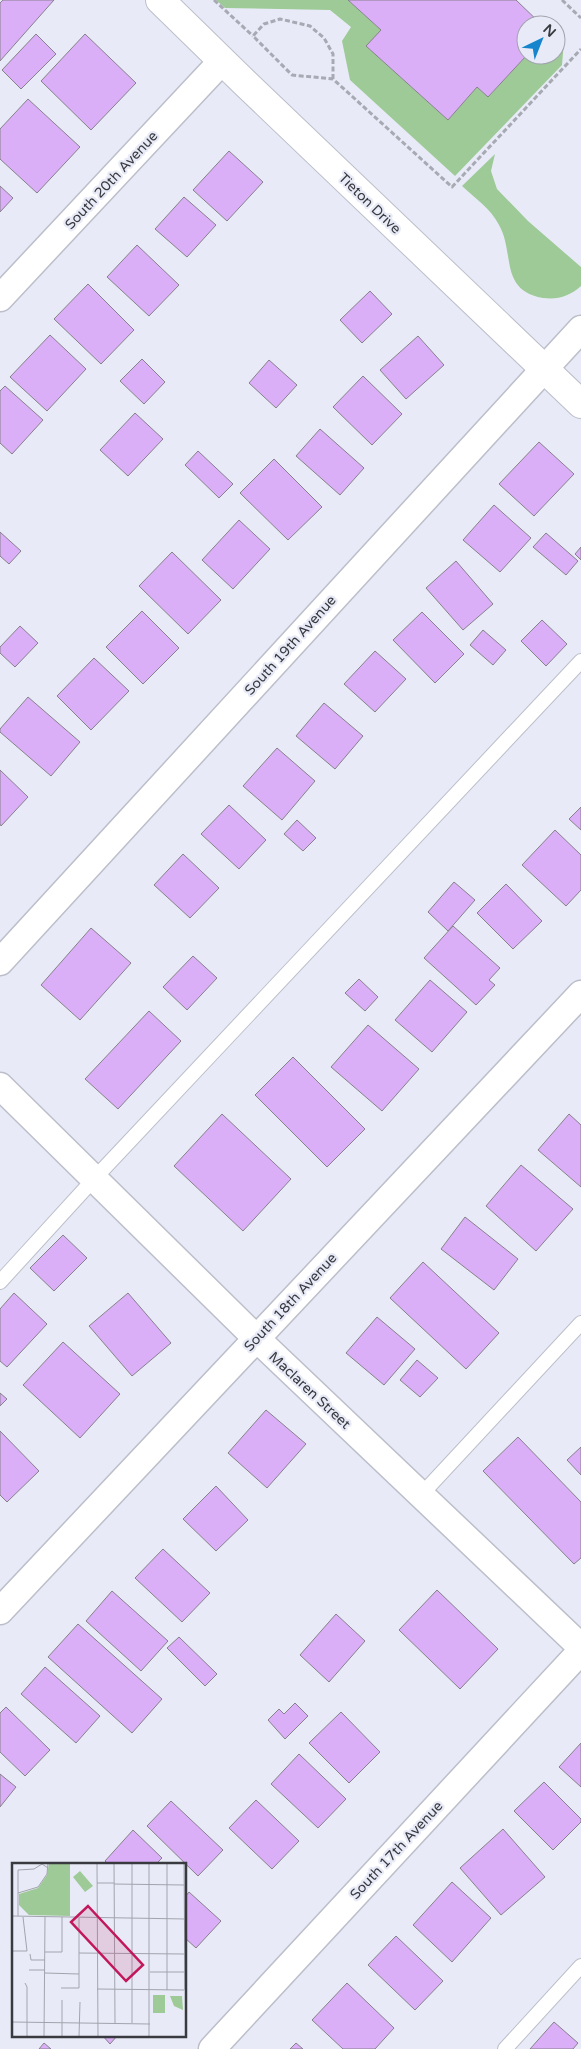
<svg xmlns="http://www.w3.org/2000/svg" width="581" height="2049" font-family="'Varela Round',sans-serif">
<style>
.green{fill:#9eca97}
.building{fill:#dbaef8;stroke:#87818b}
.lines{fill:none;stroke-linecap:round;stroke-linejoin:round}
.lane-casing{stroke:#bcbfca;stroke-width:16}
.street-casing{stroke:#bcbfca;stroke-width:29}
.secondary-casing{stroke:#bcbfca;stroke-width:30}
.path{stroke:#a7a9b3;stroke-width:3;stroke-dasharray:5 2.5;stroke-linecap:butt}
.lane{stroke:#fff;stroke-width:14}
.street{stroke:#fff;stroke-width:26}
.secondary{stroke:#fff;stroke-width:28}
.labels{text-anchor:middle;stroke-width:4.5;stroke-linejoin:round;paint-order:stroke}
.street-label{font-size:14px;fill:#393a3f;stroke:#e8ebf7}
.inset-road{fill:none;stroke:#a2a4ad;stroke-width:1}
.view{fill:#c2185b;fill-opacity:0.15;stroke:#c2185b;stroke-width:2.5}
.inset-edge{fill:none;stroke:#393a3f;stroke-width:2.5}
</style>
<rect width="100%" height="100%" fill="#e8ebf7"/>
<g class="green">
<polygon points="216,0 348,0 381,30 367,47 448,120 477,87 488,97 527,55 556,55 556,36 564,41 562,65 455,176 350,80 342,41 351,27 330,10 225,8"/>
<path d="M495,154L491,171L497,189L528,221L581,267V286C570,296 558,300 543,298C499,290 515,253 499,225C491,209 475,198 462,186Z"/>
</g>
<g class="building">
<polygon points="3,0 54,0 0,61 0,3"/>
<polygon points="348,0 516,0 542,25 526,25 527,55 488,97 477,87 448,120 366,46 381,30"/>
<polygon points="36,34 56,54 21,89 2,70"/>
<polygon points="85,34 136,83 91,130 41,81"/>
<polygon points="28,99 80,147 37,193 0,159 0,129"/>
<polygon points="229,151 263,182 227,221 193,190"/>
<polygon points="0,186 13,198 0,212"/>
<polygon points="184,197 216,225 187,257 155,229"/>
<polygon points="137,245 179,285 149,316 107,277"/>
<polygon points="88,284 134,330 101,364 54,319"/>
<polygon points="370,291 392,314 362,343 340,320"/>
<polygon points="50,335 86,369 47,411 10,377"/>
<polygon points="418,336 444,365 406,399 380,370"/>
<polygon points="142,359 165,382 144,404 120,381"/>
<polygon points="269,360 297,385 276,408 249,383"/>
<polygon points="363,376 402,414 372,445 333,407"/>
<polygon points="5,386 43,420 12,454 0,443 0,391"/>
<polygon points="135,413 163,439 128,476 100,450"/>
<polygon points="320,429 364,468 340,495 296,456"/>
<polygon points="539,442 574,474 534,516 499,484"/>
<polygon points="198,451 233,484 219,498 185,465"/>
<polygon points="274,459 322,507 288,540 240,493"/>
<polygon points="494,505 531,538 500,572 463,540"/>
<polygon points="239,520 270,549 233,589 202,560"/>
<polygon points="0,532 21,551 9,564 0,556"/>
<polygon points="546,533 578,561 566,575 533,547"/>
<polygon points="581,547 581,560 575,554"/>
<polygon points="172,552 221,600 188,634 139,586"/>
<polygon points="456,561 493,604 463,630 426,588"/>
<polygon points="142,611 179,648 143,684 106,647"/>
<polygon points="422,612 464,654 435,683 393,640"/>
<polygon points="542,620 567,644 546,666 521,641"/>
<polygon points="20,626 38,643 15,667 0,653 0,647"/>
<polygon points="483,630 506,650 493,665 470,645"/>
<polygon points="375,651 406,679 375,712 344,684"/>
<polygon points="94,658 129,691 91,730 57,696"/>
<polygon points="28,697 80,742 51,776 0,732 0,729"/>
<polygon points="324,703 363,736 335,769 296,736"/>
<polygon points="277,748 315,781 282,820 243,786"/>
<polygon points="0,770 28,797 1,826 0,824"/>
<polygon points="229,805 266,840 239,869 201,834"/>
<polygon points="581,807 581,830 569,819"/>
<polygon points="297,820 316,838 303,851 284,834"/>
<polygon points="555,830 581,855 581,890 566,906 522,865"/>
<polygon points="183,854 219,888 190,918 154,885"/>
<polygon points="454,882 475,900 448,931 428,912"/>
<polygon points="506,884 542,921 513,949 477,913"/>
<polygon points="453,926 500,968 489,980 495,985 476,1005 424,958"/>
<polygon points="91,928 131,963 80,1020 41,985"/>
<polygon points="193,956 217,978 187,1010 163,987"/>
<polygon points="359,979 378,997 365,1011 345,993"/>
<polygon points="430,980 467,1012 432,1052 395,1020"/>
<polygon points="149,1011 181,1041 118,1109 85,1079"/>
<polygon points="368,1025 419,1069 382,1111 331,1067"/>
<polygon points="293,1057 365,1129 327,1167 255,1095"/>
<polygon points="222,1114 291,1179 243,1231 174,1166"/>
<polygon points="569,1114 581,1125 581,1187 538,1150"/>
<polygon points="521,1165 573,1209 536,1251 486,1206"/>
<polygon points="465,1217 518,1259 494,1290 441,1249"/>
<polygon points="63,1235 87,1258 54,1291 30,1268"/>
<polygon points="423,1262 499,1333 466,1369 390,1298"/>
<polygon points="14,1293 47,1324 7,1367 0,1361 0,1309"/>
<polygon points="128,1293 171,1343 132,1376 89,1326"/>
<polygon points="377,1317 415,1349 384,1385 346,1353"/>
<polygon points="63,1342 120,1394 80,1438 23,1385"/>
<polygon points="417,1360 438,1378 420,1397 400,1380"/>
<polygon points="0,1393 7,1399 0,1406"/>
<polygon points="266,1410 306,1444 267,1488 228,1453"/>
<polygon points="0,1431 39,1471 7,1502 0,1495"/>
<polygon points="518,1437 581,1502 581,1558 574,1564 483,1471"/>
<polygon points="581,1447 581,1475 567,1460"/>
<polygon points="216,1486 248,1520 216,1551 183,1519"/>
<polygon points="163,1549 210,1593 182,1622 135,1578"/>
<polygon points="437,1590 498,1649 460,1689 399,1630"/>
<polygon points="112,1591 168,1641 141,1671 86,1621"/>
<polygon points="336,1614 365,1641 329,1682 300,1655"/>
<polygon points="78,1624 162,1699 132,1733 48,1657"/>
<polygon points="179,1637 217,1674 205,1686 167,1648"/>
<polygon points="45,1667 100,1716 76,1743 21,1694"/>
<polygon points="295,1703 308,1716 285,1739 268,1720 279,1709 284,1714"/>
<polygon points="6,1707 50,1750 25,1776 0,1752 0,1713"/>
<polygon points="341,1712 380,1752 349,1783 309,1743"/>
<polygon points="581,1743 581,1787 559,1767"/>
<polygon points="299,1754 346,1799 318,1828 271,1784"/>
<polygon points="0,1774 16,1787 0,1807"/>
<polygon points="544,1782 581,1819 581,1822 553,1850 514,1811"/>
<polygon points="256,1800 299,1841 272,1869 229,1828"/>
<polygon points="171,1801 223,1850 198,1876 147,1826"/>
<polygon points="503,1829 545,1877 501,1915 460,1868"/>
<polygon points="133,1830 162,1858 156,1864 108,1864 105,1861"/>
<polygon points="452,1882 491,1918 452,1962 413,1925"/>
<polygon points="189,1892 221,1921 196,1948 185,1938 185,1897"/>
<polygon points="396,1936 443,1981 415,2010 368,1965"/>
<polygon points="347,1983 394,2028 375,2049 343,2049 312,2020"/>
<polygon points="554,2022 578,2043 573,2049 530,2049"/>
<polygon points="102,2035 118,2035 110,2044"/>
<polygon points="44,2043 51,2049 39,2049"/>
<polygon points="296,2043 303,2049 290,2049"/>
</g>
<g class="lines">
<defs>
<g id="lane">
<polyline points="0,1282 94,1179 581,661"/>
<polyline points="421,1495 581,1323"/>
<polyline points="505,2049 581,1966"/>
</g>
<g id="street">
<polyline points="0,298 222,61"/>
<polyline points="0,962 581,329"/>
<polyline points="0,1086 256,1338 581,1647"/>
<polyline points="0,1611 581,994"/>
<polyline points="212,2049 581,1651"/>
</g>
<polyline id="secondary" points="160,0 245,83 581,404"/>
</defs>
<use href="#lane" class="lane-casing"/>
<use href="#street" class="street-casing"/>
<use href="#secondary" class="secondary-casing"/>
<g class="path">
<polyline points="214,0 253,36"/>
<polyline points="562,0 581,18"/>
<polyline points="333,79 333,54 324,38 310,26 280,19 264,24 253,36 292,75 333,79 452,187 581,49"/>
</g>
<use href="#lane" class="lane"/>
<use href="#street" class="street"/>
<use href="#secondary" class="secondary"/>
</g>
<g class="labels">
<g class="street-label">
<text transform="translate(111 180) rotate(-47)" y="5">South 20th Avenue</text>
<text transform="translate(370 203) rotate(44)" y="5">Tieton Drive</text>
<text transform="translate(290 645) rotate(-48)" y="5">South 19th Avenue</text>
<text transform="translate(290 1302) rotate(-47)" y="5">South 18th Avenue</text>
<text transform="translate(310 1390) rotate(43)" y="5">Maclaren Street</text>
<text transform="translate(396 1850) rotate(-47)" y="5">South 17th Avenue</text>
</g>
</g>
<g transform="translate(12 1863)">
<rect width="174" height="174" fill="#e8ebf7"/>
<path d="M37,0H58V53L17,52L7,42V31L26,25L35,12ZM68,8L81,23L73,29L61,14ZM141,132H153V150H141ZM158,133H170L171,147L162,143Z" fill="#9eca97"/>
<path class="inset-road" d="M85,0L86,174M102,0L103,160M120,0V160M137,0V174M155,0V127M172,0L173,127M85,20H102M102,21L172,22M6,30L26,24L35,11L36,0M0,53L174,56M6,53V7L22,6L30,1L36,5M0,88H15L11,54M33,89H50V54M67,90L172,91M18,91L19,97H33M17,107H33M138,109H172M33,110L67,111M13,120L15,124V174M49,125H67V55M85,126L172,127M0,159L138,161M32,174L33,54M50,174V137M67,174L68,139"/>
<path class="view" d="M76,43L131,102L114,118L59,59Z"/>
<rect width="174" height="174" class="inset-edge"/>
</g>
<g transform="translate(541 40) rotate(43)"><circle r="24" fill="#e8ebf7" stroke="#a2a4ad"/>
<path d="M0-4L9 19L0 12L-9 19Z" fill="#1785ce"/>
<text y="-8" font-size="14" font-weight="bold" text-anchor="middle" fill="#393a3f">N</text>
</g>
</svg>
